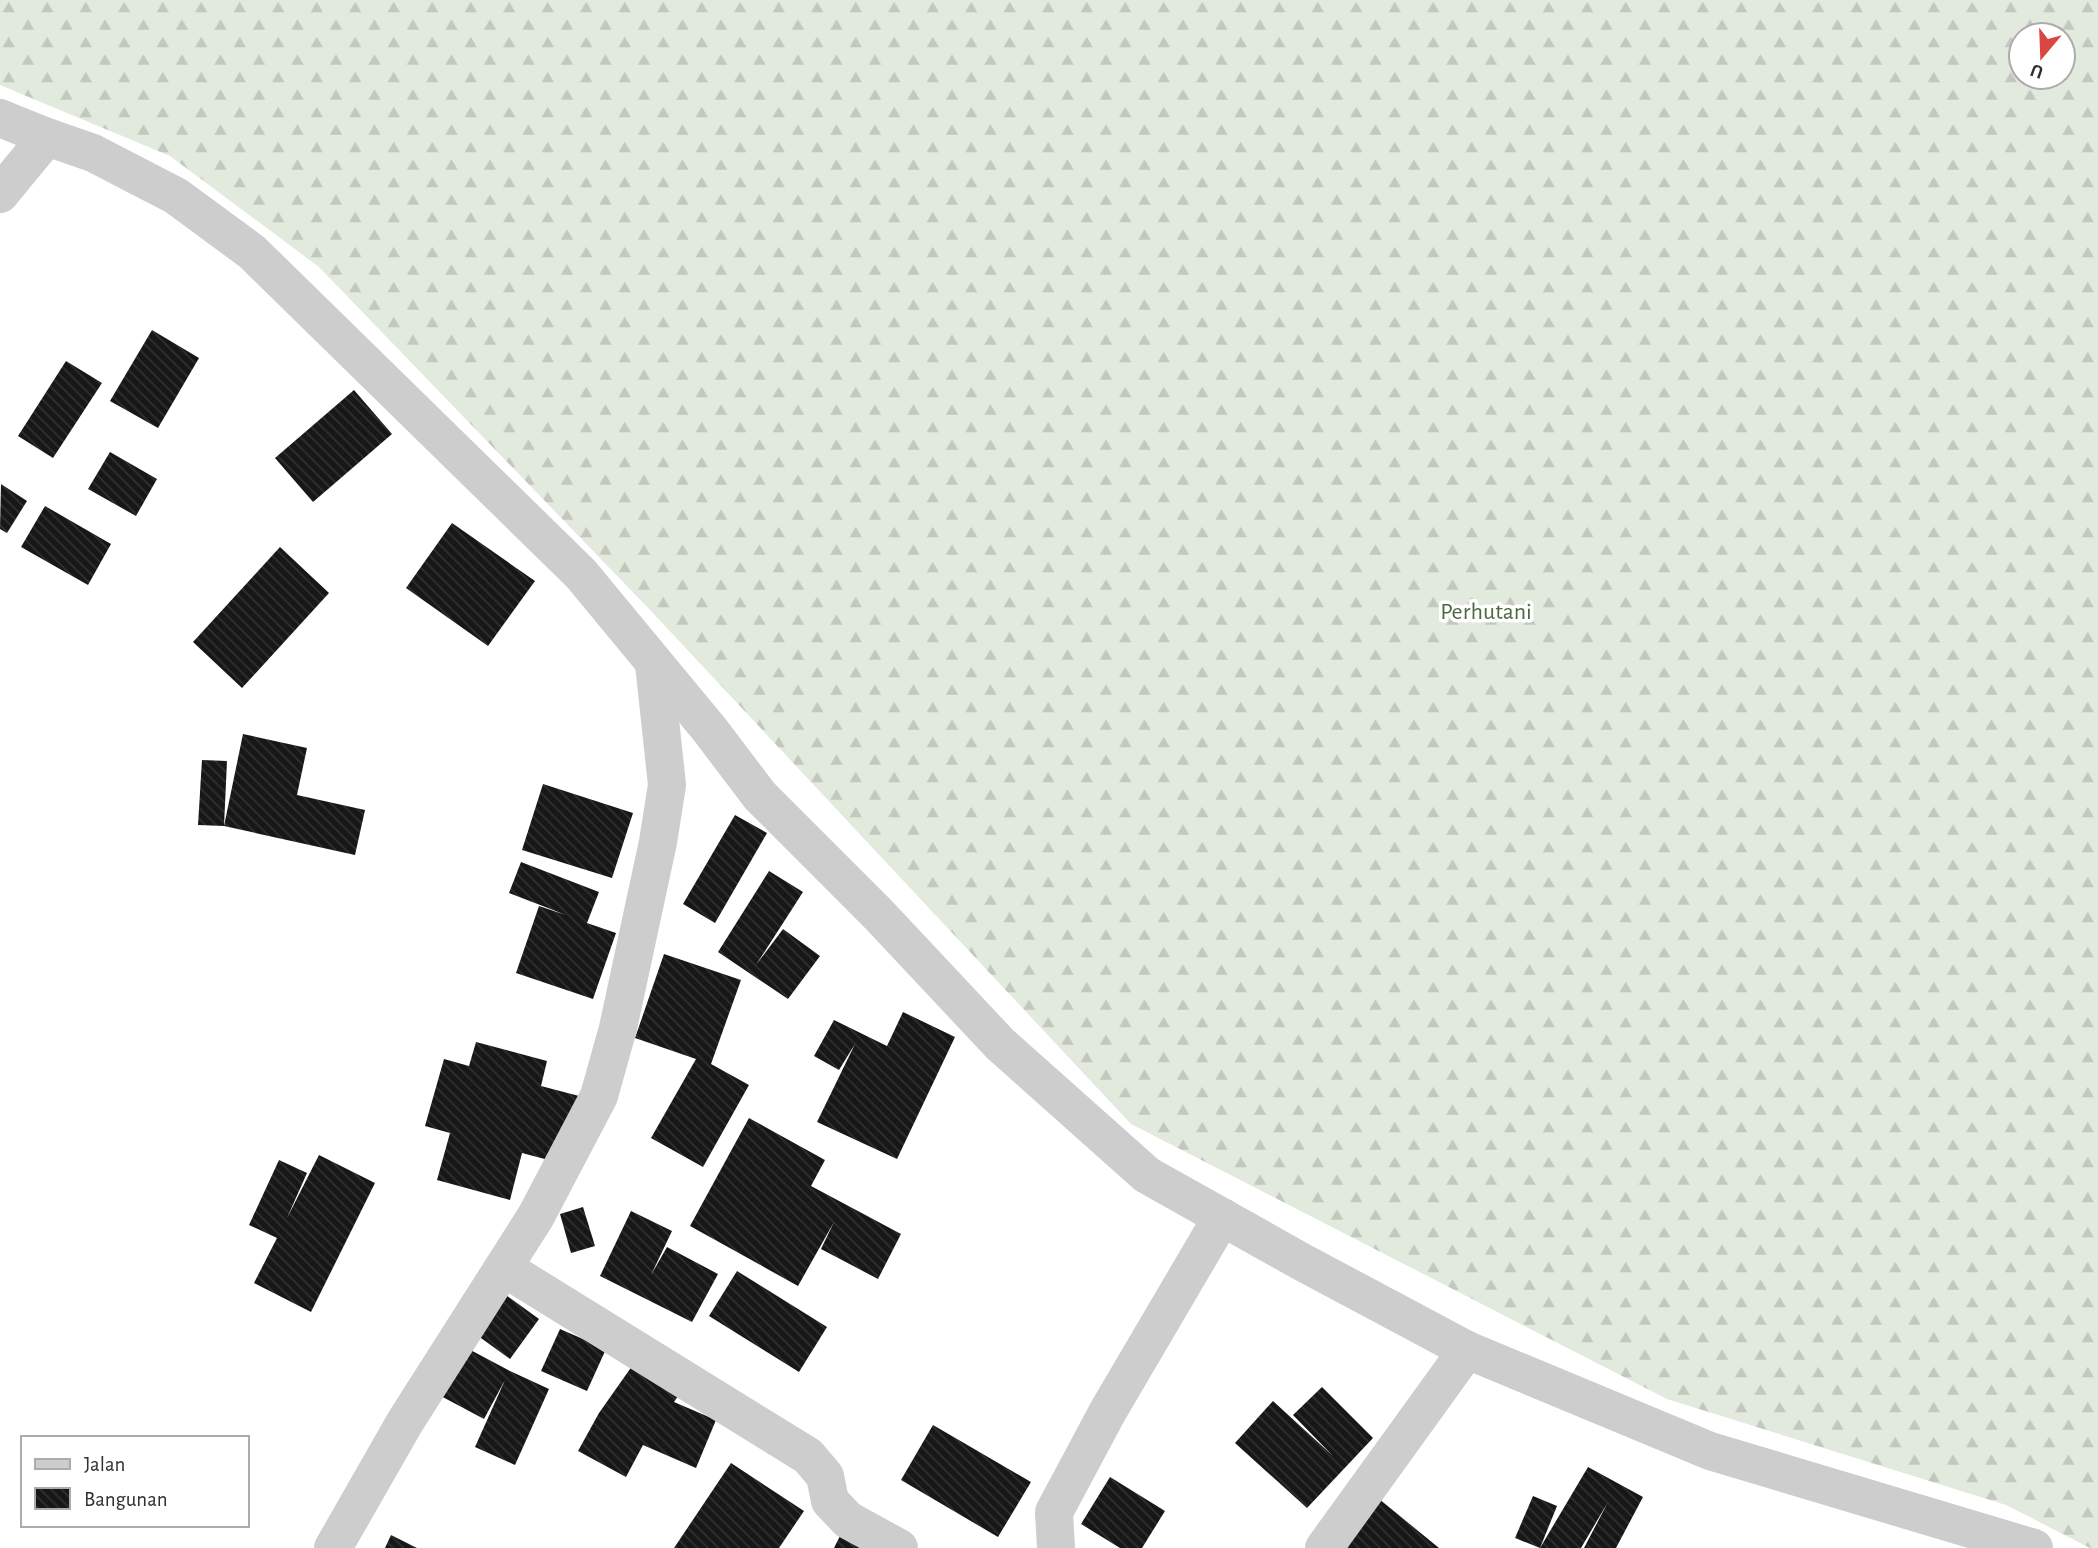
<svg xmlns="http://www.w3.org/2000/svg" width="2098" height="1548" font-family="'Alegreya Sans',sans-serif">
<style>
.forest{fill:url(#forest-firs);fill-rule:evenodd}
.building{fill:url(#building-back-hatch)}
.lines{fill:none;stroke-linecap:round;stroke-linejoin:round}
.street{stroke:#cdcdcd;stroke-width:38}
.labels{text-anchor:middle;stroke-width:7;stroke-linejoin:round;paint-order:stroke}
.park-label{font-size:24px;fill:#4f6941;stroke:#fff}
</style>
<defs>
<pattern id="forest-firs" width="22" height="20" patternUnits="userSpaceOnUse" patternTransform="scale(1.75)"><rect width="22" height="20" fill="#e2e9dd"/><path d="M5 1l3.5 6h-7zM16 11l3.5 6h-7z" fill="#c2c8be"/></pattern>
<pattern id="building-back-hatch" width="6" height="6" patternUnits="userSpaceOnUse" patternTransform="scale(1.75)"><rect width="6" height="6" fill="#171717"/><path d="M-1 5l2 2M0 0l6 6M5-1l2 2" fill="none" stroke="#303030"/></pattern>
</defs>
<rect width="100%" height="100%" fill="#fff"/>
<path class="forest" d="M0,0H2098V1548H2090L2006,1505L1667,1399L1131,1124L651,611L319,267L170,156L0,85ZM2021,35H2063V77H2021Z"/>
<g class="building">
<polygon points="152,330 199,358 158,428 110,401"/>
<polygon points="66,361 102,383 53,458 18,436"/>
<polygon points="354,390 392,434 313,502 275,458"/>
<polygon points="110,452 157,479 136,516 88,489"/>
<polygon points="1,484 27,501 7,533 0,529"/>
<polygon points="45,506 111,544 88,585 21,547"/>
<polygon points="452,523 535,581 488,646 406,588"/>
<polygon points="280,547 329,593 242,688 193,642"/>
<polygon points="243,734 307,748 297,795 365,810 355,855 224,826"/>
<polygon points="202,760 227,761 224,826 198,825"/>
<polygon points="543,784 633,813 612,878 522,850"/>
<polygon points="735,815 767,833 715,923 683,904"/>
<polygon points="521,862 599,892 587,923 616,933 593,999 516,973 539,906 566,915 509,893"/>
<polygon points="769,871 803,892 756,965 783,929 820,956 788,999 718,952"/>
<polygon points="664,954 741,980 711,1064 749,1085 703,1167 651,1138 696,1059 635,1038"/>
<polygon points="903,1012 955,1037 897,1159 817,1122 855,1044 839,1070 814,1056 834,1020 887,1046"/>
<polygon points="476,1042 547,1061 541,1086 579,1096 560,1163 522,1153 510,1200 437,1180 450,1133 425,1126 444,1059 469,1066"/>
<polygon points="749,1118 825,1160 811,1186 901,1234 878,1279 821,1249 834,1222 798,1286 690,1226"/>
<polygon points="319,1155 375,1183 311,1312 254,1283 277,1238 249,1225 279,1160 307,1173 287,1218"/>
<polygon points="583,1207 595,1246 571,1253 560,1214"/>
<polygon points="631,1211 672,1231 651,1275 667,1247 718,1274 692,1322 600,1276"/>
<polygon points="737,1271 827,1327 799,1372 709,1316"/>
<polygon points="503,1293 539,1319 510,1359 474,1333"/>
<polygon points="560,1329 606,1349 587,1391 541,1371"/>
<polygon points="463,1346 510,1371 549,1389 515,1465 475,1447 505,1380 484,1419 437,1394"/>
<polygon points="637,1359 682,1390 674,1402 716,1420 696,1468 643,1445 626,1477 578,1451 599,1413"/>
<polygon points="1322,1387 1373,1438 1307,1508 1235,1443 1273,1401 1333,1456 1293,1415"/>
<polygon points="933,1425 1031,1482 998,1537 901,1480"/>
<polygon points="731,1463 804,1511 779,1548 674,1548"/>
<polygon points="1588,1467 1643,1497 1616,1548 1584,1548 1608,1502 1581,1548 1540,1548"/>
<polygon points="1110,1477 1165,1511 1142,1548 1120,1548 1081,1524"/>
<polygon points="1373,1494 1439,1548 1334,1548"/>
<polygon points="1533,1496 1557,1506 1540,1548 1515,1538"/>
<polygon points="391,1535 417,1548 385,1548"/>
<polygon points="840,1536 861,1548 834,1548"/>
</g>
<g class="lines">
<g class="street">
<polyline points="0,118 47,137 93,153 176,196 252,252 581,574 710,730 760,796 879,915 1000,1044 1147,1175 1302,1262 1467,1350 1710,1451 2034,1548"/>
<polyline points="0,194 47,137"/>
<polyline points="504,1268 808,1456 825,1476 830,1501 848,1520 899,1548"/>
<polyline points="333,1548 405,1422 536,1216 599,1096 618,1028 658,842 667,785 654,664"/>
<polyline points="1056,1548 1054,1512 1108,1411 1222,1217"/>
<polyline points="1324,1548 1467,1350"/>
</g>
</g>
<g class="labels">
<g class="park-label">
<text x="1486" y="619">Perhutani</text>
</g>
</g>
<rect x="21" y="1436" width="228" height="91" fill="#ffffff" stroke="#acacac" stroke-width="2"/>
<rect x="35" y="1459" width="35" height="10" fill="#cdcdcd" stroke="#acacac" stroke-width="2"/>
<text x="84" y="1471" font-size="21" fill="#303030">Jalan</text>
<rect x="35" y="1488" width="35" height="21" fill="url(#building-back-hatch)" stroke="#acacac" stroke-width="2"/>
<text x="84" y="1506" font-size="21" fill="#303030">Bangunan</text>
<g transform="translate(2042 56) rotate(199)"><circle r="33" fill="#ffffff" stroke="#acacac" stroke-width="2"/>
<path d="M0-5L12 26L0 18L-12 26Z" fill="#d84741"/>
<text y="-10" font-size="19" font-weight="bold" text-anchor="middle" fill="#303030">U</text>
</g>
</svg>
